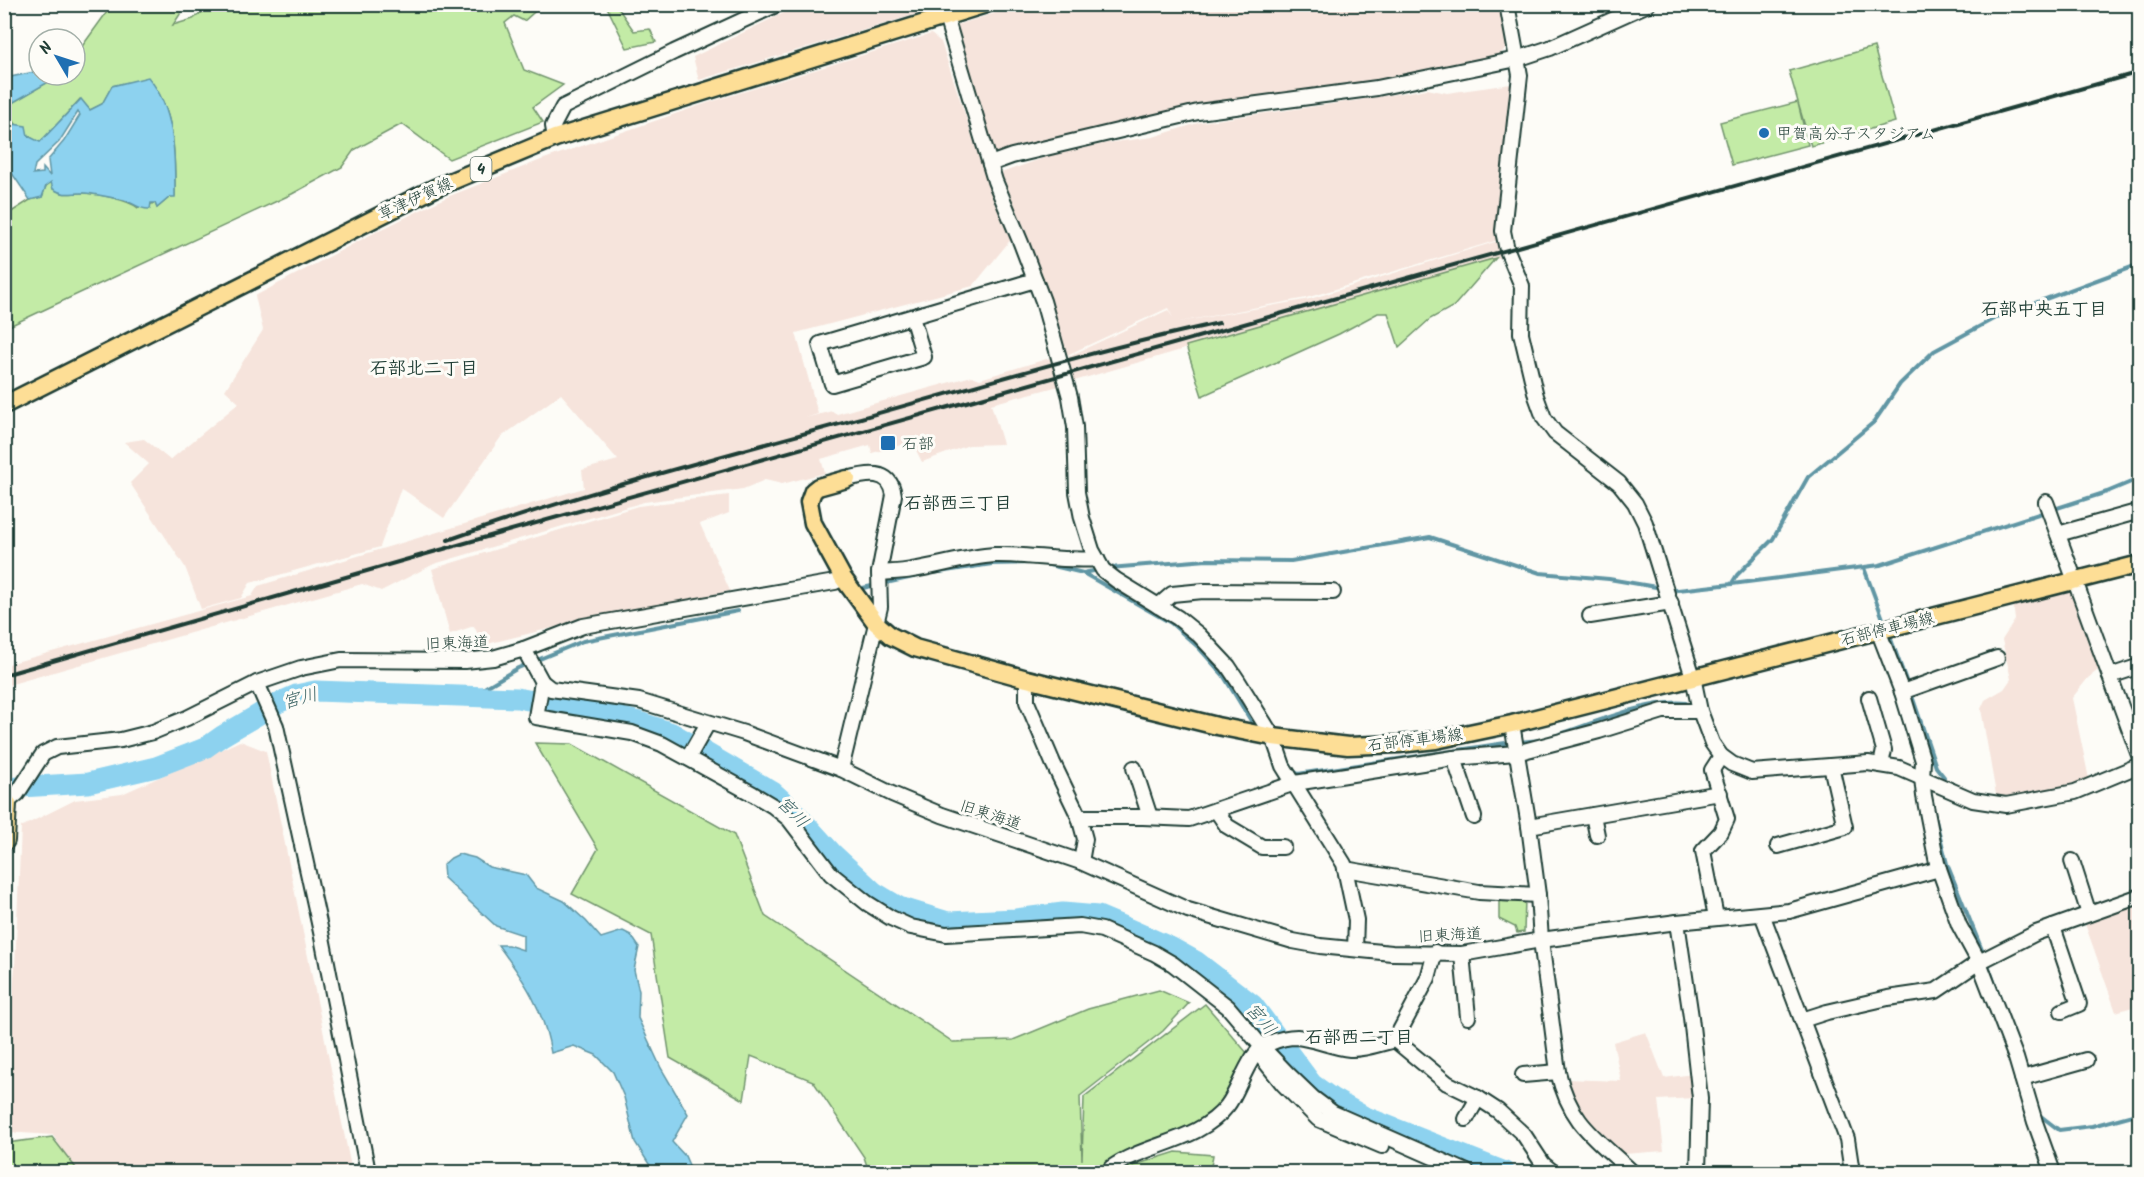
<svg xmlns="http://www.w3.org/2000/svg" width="2144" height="1177" font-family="Kalam,'Klee One',sans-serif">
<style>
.built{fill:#f6e4dc}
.green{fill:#c3eba6;stroke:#71946d;stroke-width:1.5}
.water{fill:#8dd2ef;stroke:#6196a4;stroke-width:1.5;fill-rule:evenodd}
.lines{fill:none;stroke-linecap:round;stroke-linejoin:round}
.stream{stroke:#6196a4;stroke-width:4}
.river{stroke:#8dd2ef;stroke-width:21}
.minor-casing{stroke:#1f3d34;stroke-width:18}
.major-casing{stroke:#1f3d34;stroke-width:21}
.highway-casing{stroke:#1f3d34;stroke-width:24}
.minor{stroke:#fdfcf7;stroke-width:14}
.major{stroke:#fdde96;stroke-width:16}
.highway{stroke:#fdde96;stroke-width:20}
.rail{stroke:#1f3d34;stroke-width:4}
.poi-dot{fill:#1f6fb2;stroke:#fdfcf7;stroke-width:2}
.labels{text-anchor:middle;stroke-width:6;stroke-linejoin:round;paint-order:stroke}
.shield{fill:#fdfcf7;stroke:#62766e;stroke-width:1.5}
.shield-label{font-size:15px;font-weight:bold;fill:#1f3d34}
.poi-label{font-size:16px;fill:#1f3d34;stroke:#fdfcf7;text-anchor:start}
.street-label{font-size:16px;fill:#1f3d34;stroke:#fdfcf7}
.neighbourhood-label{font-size:18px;font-weight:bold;fill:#1f3d34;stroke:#fdfcf7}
.water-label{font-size:18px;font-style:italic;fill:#3a6263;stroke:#fdfcf7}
</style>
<rect width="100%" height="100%" fill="#fdfcf7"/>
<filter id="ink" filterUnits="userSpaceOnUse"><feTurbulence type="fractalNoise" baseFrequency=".0167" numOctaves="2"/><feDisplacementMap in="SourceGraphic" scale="12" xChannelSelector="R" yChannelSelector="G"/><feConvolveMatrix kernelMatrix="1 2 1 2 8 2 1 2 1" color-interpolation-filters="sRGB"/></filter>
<g filter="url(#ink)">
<g class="built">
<polygon points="802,4 947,4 947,5 699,80 693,57"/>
<polygon points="1024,4 1503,4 1509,43 1500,55 1425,72 1312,93 1125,121 998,153 992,151 957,25"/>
<polygon points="931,34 941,42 994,202 1012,238 973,286 796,333 818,414 805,418 832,411 837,414 972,376 980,379 1050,358 1059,386 991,404 1003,444 969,445 922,462 912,442 872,453 870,445 821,459 825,473 782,484 765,480 743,489 644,502 434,564 381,591 362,584 5,686 5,665 252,596 258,586 584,488 582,470 618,460 561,394 501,437 444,518 401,488 380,547 250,583 241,598 201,609 185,567 130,483 149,464 124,442 144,439 170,460 239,403 225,390 263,330 255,296 370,235 447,197 541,160 707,103"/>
<polygon points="1511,84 1497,227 1498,240 1306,298 1174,323 1310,299 1498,241 1503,257 1074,381 1067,357 1168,310 1173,318 1168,308 1067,355 1042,275 1001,173 1049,156 1107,143 1153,137 1201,122 1353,101 1427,89 1447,93"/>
<polygon points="729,495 729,513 700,524 730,591 580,621 483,645 474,626 450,634 432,569 638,506"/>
<polygon points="2074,586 2102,667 2088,678 2072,698 2089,779 2013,800 1997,800 1981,709 1985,700 2004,689 2011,679 2002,640 2015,620 2013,602"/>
<polygon points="240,741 266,751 352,1172 75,1172 53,1135 5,1132 4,1066 15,968 21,827 75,800 122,794"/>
<polygon points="2139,903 2139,988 2132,990 2136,1006 2116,1012 2084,921"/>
<polygon points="1646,1032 1664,1078 1693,1074 1694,1098 1658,1100 1664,1151 1624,1154 1579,1114 1565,1079 1621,1081 1613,1042"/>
</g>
<g class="green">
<path d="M112,5H186L173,25L193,19L212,5H542L524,21L514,16L505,23L524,70L563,85L533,107L543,122L449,159L402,124L354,150L342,167L292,194L5,328V216L30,200L42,197L46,186L52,182L53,189C65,197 72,192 85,193C97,194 129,200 138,208L155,203L157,208L170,197L175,196C175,156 176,110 148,78L112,86L102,104L90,110L80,99L40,143C23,134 14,124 5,107L52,80L57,75H75V56Z"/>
<polygon points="606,5 616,5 634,31 650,29 656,42 627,48"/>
<polygon points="1874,47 1895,122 1811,146 1798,103 1808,145 1732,165 1720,122 1798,102 1789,71"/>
<polygon points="1496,258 1454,306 1430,319 1399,347 1388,313 1378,313 1339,334 1202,396 1186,346"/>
<polygon points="535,743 572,744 734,835 765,916 953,1042 1013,1040 1088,1009 1159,990 1189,1003 1163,1031 1080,1096 1082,1160 1084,1097 1205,1004 1248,1054 1223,1104 1200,1125 1113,1172 1176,1152 1213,1155 1210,1172 869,1172 864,1157 813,1081 751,1056 744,1100 670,1058 651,935 572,894 598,849"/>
<polygon points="1499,897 1525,899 1524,932 1517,933 1515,927 1499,919"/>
<polygon points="52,1137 79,1172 5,1172 7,1143"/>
</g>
<g class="water">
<polygon points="39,71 39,75 57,75 52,80 5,107 5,81 6,78"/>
<path d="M148,77C176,110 175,156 175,197H170L157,208L155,203H151L150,209C139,210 134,203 124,200C112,198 98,194 85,193C73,192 66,197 53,189L51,182L46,186L42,197L30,200L5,163V107L13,124L26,126L28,136L40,142L81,99L90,110L102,104L112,86ZM78,112L80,115L64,141L48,160L50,176L43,168V173L33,174L35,165L59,142Z"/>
<path d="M459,854L475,858L489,867L526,875L536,888L564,901L586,921L601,938L623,931L631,935L639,947L634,970L639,991L638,1018L661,1068L688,1114L672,1142L685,1156L692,1172H654L635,1142L624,1097L613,1072L596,1055L574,1046L551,1053C544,1009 524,980 498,945H508L523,950V935L496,926L444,878L443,865L451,858Z"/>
</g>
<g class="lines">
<g class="stream">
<polyline points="1045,564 1083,573 1099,570"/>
<polyline points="1109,568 1207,560 1291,561 1430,537 1540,573 1609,579 1662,588"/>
<polyline points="1864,568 1885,624"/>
<polyline points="1083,573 1171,623 1198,647 1223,675 1256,729"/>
<polyline points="926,574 992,564 1034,563"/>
<polyline points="1732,583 1737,575 1773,539 1808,477 1874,422 1900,384 1934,351 1997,317 2140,264"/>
<polyline points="858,589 918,576"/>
<polyline points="1669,589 1678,590 1732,584 1880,565 2107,492 2131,482 2140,481"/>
<polyline points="1889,634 1908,686"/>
<polyline points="1911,693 1936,767 1944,777 1941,782"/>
<polyline points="469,697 518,668 583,641 738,611"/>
<path d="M1551,737C1590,725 1647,699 1686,703"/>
<polyline points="1519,742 1541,740"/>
<polyline points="1292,770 1298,774 1512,742"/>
<polyline points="1934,813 1947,864 1984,955"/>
<polyline points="1987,962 2008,1020"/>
<polyline points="2037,1113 2059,1130 2092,1126 2140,1113"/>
</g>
<polyline class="river" points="4,788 88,783 156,767 205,748 222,736 278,703 296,695 315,691 517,698 605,714 639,722 672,733 773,792 793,810 833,854 874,892 899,907 948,922 1016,919 1063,913 1098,916 1129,929 1170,947 1197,962 1253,1005 1312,1084 1333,1099 1363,1116 1505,1172"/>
<defs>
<g id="minor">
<polyline points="1507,4 1520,75 1503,231 1507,250 1522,286 1521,333 1536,396 1544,418 1555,433 1619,483 1635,503 1645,523 1693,677 1700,711 1712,743 1721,756 1732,764 1752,772 1868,763 1899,768 1973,800 2006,805 2075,792 2140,765"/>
<polyline points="946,17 995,181 1021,243 1043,301 1070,397 1075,427 1077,492 1082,518 1092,550 1103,570 1116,580 1178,618 1199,635 1228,666 1238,681 1273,737 1283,766 1344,864 1356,920 1355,949"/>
<polyline points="555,138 553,126 563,107 674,52 778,4"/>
<polyline points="990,164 1012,156 1198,112 1377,88 1517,59 1550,48 1648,4"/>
<polyline points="912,317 924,357 832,384 820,344 1035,280"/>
<polyline points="2046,502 2140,758"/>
<polyline points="2058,534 2140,511"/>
<path d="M879,573C890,572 901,572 912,570C939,566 966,557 994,555C1029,554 1062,562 1097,559"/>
<polyline points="1158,606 1172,594 1203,591 1333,592"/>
<polyline points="1590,616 1671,603"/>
<polyline points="1878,630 1902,692 1923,761 1922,778 1924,796 1937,863 1959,925 1979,962 2016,1058 2035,1122 2053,1172"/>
<polyline points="524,649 542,682 551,689 639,701 744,733 841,769 892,794 942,815 1081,862 1188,910 1293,941 1320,946 1392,953 1462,954 1541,940 1677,922 1789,911 1939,869"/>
<polyline points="2110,676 2140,666"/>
<polyline points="1027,679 1027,702 1053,763 1079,817 1085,839 1081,862"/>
<polyline points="542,682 536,717 632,733 662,744 753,794 773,806 789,819 831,874 867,903 891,918 911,927 946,934 1080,926 1102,930 1154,953 1173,964 1228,1007 1262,1047 1288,1074 1313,1098 1333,1113 1467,1172"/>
<polyline points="257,683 276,726 321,932 368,1172"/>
<polyline points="1902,692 1997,658"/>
<polyline points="1869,698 1884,750 1881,765"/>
<path d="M1512,724L1529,826L1538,895L1541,940L1558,1072C1570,1124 1596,1138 1632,1172"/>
<polyline points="688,758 708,723"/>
<polyline points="1454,758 1474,817"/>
<polyline points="1134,768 1150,817"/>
<path d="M841,769L880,607L879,573L894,495C890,468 866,474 847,479"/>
<polyline points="4,805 17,794 43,754 57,747 121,740 153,732 187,718 257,683 301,668 341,660 465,661 493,658 524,649 583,626 835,582 843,578"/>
<polyline points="1216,810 1227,826 1262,847 1283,847"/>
<polyline points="1593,815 1597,835"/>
<polyline points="1079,817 1143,817 1189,819 1295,783 1454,758 1516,753 1599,731 1663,711 1700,711"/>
<polyline points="1529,826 1720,793"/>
<polyline points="1778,846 1845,827 1831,766"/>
<polyline points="2072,861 2089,914"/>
<polyline points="1345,869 1479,892 1538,895"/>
<polyline points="1762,914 1847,1139 1852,1172"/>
<polyline points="1716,917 1703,851 1721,832 1727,819 1712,770 1721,756"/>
<polyline points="1677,922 1691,1017 1700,1098 1698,1172"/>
<polyline points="2053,927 2079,1004 2062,1011"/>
<polyline points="1462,954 1468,1017"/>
<polyline points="1802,1020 1827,1012 1888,998 1936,991 1979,962 2036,933 2140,896"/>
<polyline points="1395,1040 1428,978 1435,952"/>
<polyline points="1259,1054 1283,1084 1318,1119 1382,1146"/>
<polyline points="1523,1075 1558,1072"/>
<polyline points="2022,1078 2086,1060"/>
<polyline points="1466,1119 1478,1098"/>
<path d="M1111,1168C1146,1143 1199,1142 1227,1106C1240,1090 1249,1049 1270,1043C1277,1040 1289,1037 1297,1037C1315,1039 1332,1047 1350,1049C1364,1050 1382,1043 1395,1040L1447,1083L1478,1098L1498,1111L1524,1135L1543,1164L1553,1172"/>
</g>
<g id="major">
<polyline points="4,405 435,188 555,138 986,4"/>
<polyline points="847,479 818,487 813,491 809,502 813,523 843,578 876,623 891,636 915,648 1027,679 1217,726 1273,737 1348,746 1399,744 1436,740 1512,724 2140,564"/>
</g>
<polyline id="highway" points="4,840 6,804"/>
</defs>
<use href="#minor" class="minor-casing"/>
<use href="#major" class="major-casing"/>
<use href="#highway" class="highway-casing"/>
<use href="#minor" class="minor"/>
<use href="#major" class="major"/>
<use href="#highway" class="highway"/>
<g class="rail">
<path d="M448,540C583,492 723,456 861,418C980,385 1098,349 1219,323"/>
<polyline points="4,675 419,556 2140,72"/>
</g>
</g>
</g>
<g class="poi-dot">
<circle cx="1764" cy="133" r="6"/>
<rect x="880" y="435" width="16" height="16" rx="3"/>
</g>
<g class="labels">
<rect class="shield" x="470.5" y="157" width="21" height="24" rx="4.5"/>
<g class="shield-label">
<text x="481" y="174">4</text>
</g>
<g class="poi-label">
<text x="1776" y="139">甲賀高分子スタジアム</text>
<text x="902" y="449">石部</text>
</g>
<g class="street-label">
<text transform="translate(415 198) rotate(-25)" y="6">草津伊賀線</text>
<text transform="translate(1887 628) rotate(-14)" y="6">石部停車場線</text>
<text transform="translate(457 642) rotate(-2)" y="6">旧東海道</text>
<text transform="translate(1415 739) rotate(-7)" y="6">石部停車場線</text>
<text transform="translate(991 814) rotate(18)" y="6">旧東海道</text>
<text transform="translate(1450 934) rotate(-3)" y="6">旧東海道</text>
</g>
<g class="neighbourhood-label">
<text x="2044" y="315">石部中央五丁目</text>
<text x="424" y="374">石部北二丁目</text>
<text x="958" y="509">石部西三丁目</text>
<text x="1359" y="1043">石部西二丁目</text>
</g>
<g class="water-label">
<text transform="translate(300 698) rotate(-15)" y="6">宮川</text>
<text transform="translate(793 812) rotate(45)" y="6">宮川</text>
<text transform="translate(1261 1019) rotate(49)" y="6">宮川</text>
</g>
</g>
<rect width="2144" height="1177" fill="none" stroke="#fdfcf7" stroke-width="24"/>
<rect x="12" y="12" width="2120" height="1153" fill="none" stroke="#1f3d34" stroke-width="2" filter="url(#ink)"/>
<g transform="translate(57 57) rotate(309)"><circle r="28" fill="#fdfcf7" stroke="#a4b0a9" stroke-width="1.5"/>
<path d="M0-4.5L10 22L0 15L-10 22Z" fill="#1f6fb2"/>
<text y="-9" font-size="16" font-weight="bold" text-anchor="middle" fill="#1f3d34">N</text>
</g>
</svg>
